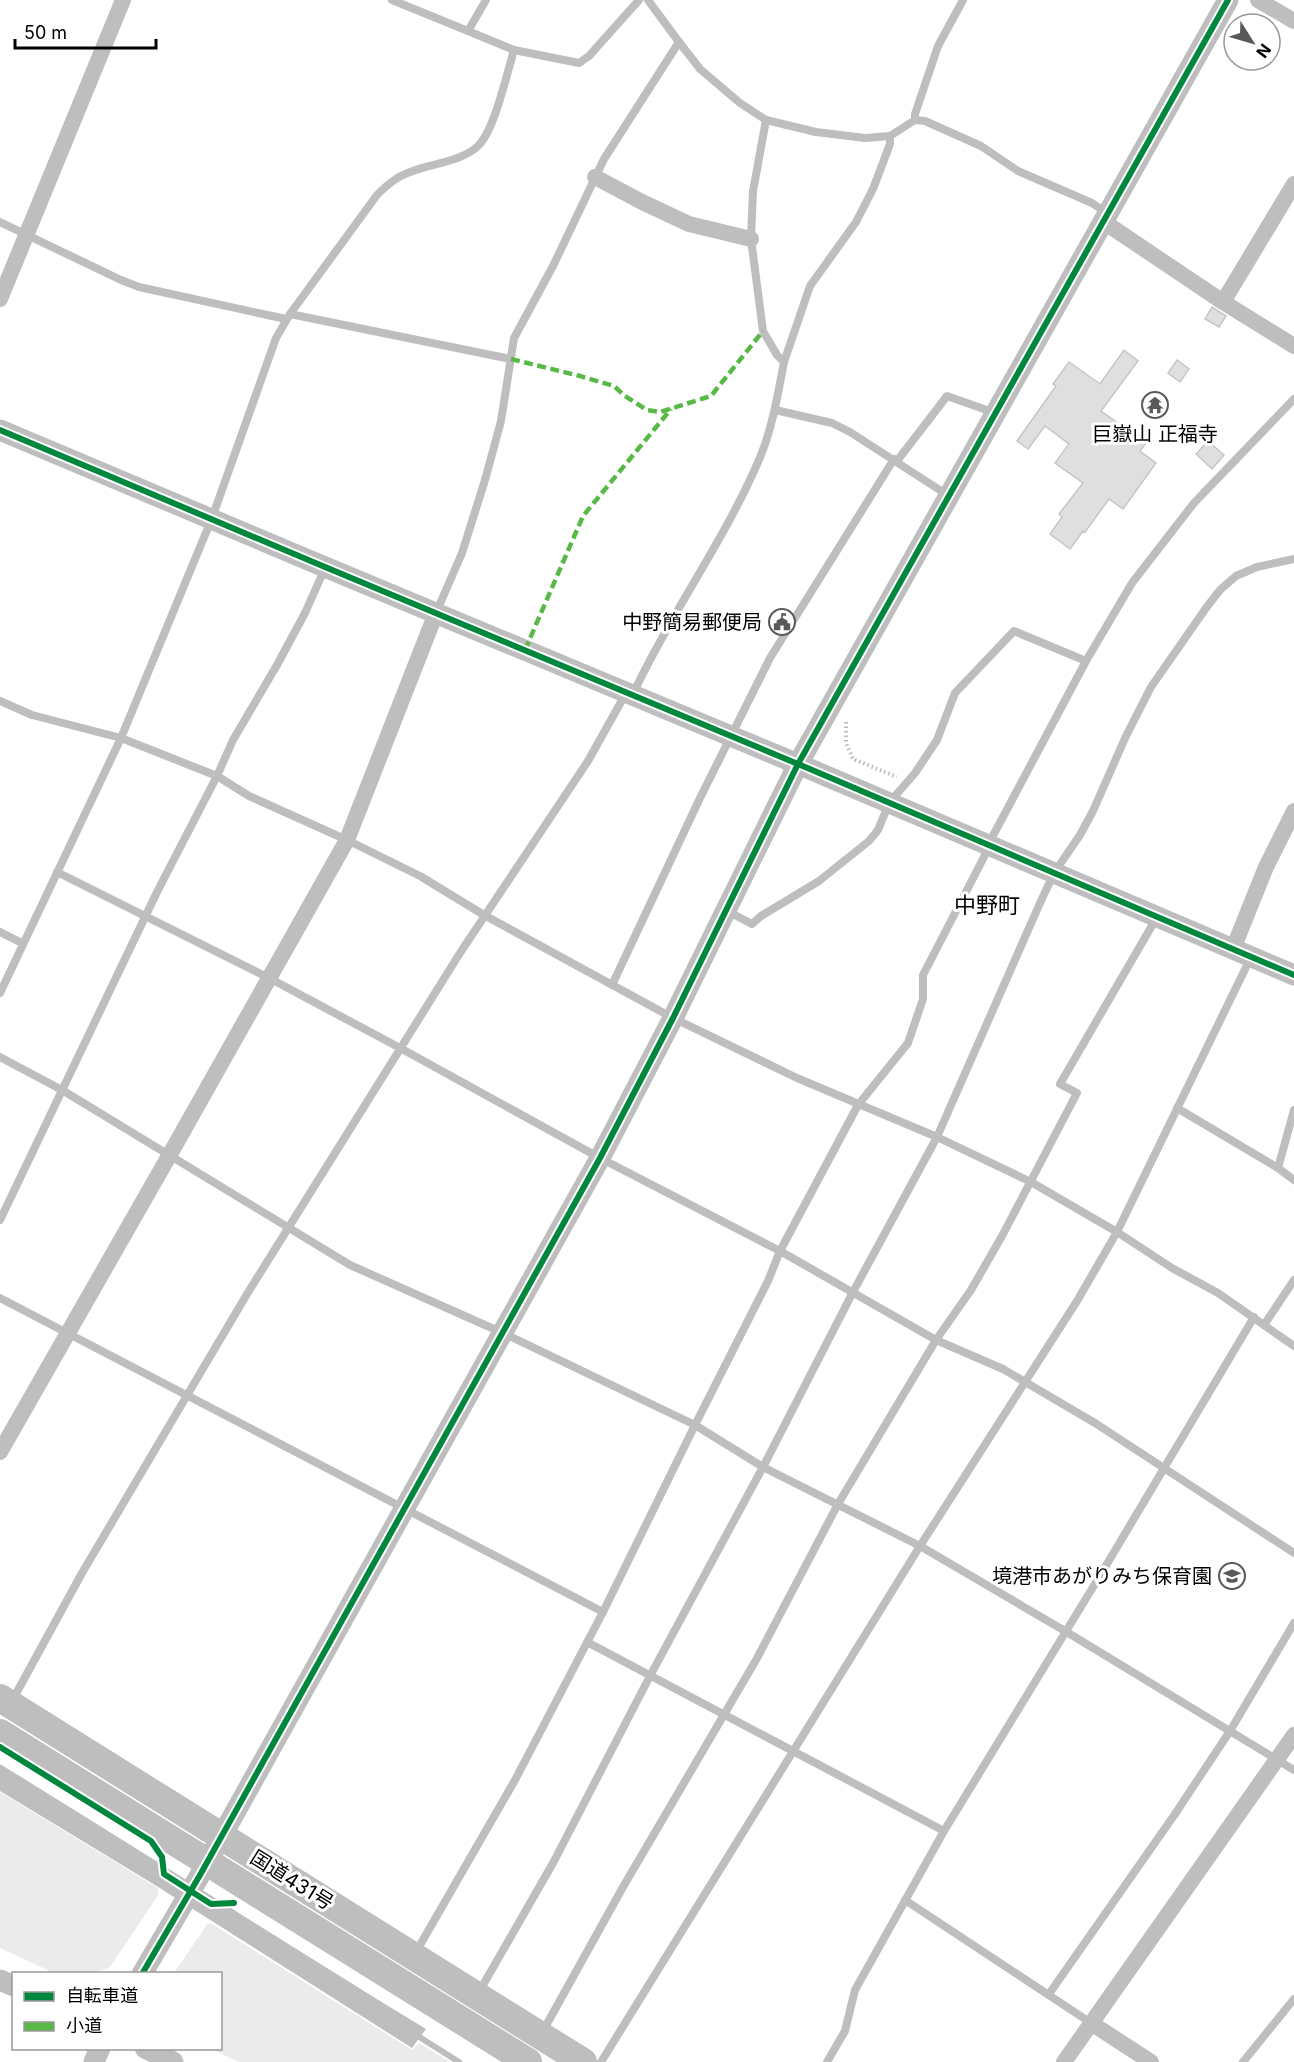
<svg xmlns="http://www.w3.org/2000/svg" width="1294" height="2062" font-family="Inter,'Noto Sans JP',sans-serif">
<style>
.green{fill:#ebebeb}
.water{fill:#bebebe}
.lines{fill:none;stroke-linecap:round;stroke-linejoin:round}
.stream{stroke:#bebebe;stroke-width:6}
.building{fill:#dfdfdf;stroke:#c6c6c6;stroke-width:1.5}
.path{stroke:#b9b9b9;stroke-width:4;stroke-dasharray:1.5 3;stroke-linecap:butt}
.service{stroke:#bebebe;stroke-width:8}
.minor{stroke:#bebebe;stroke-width:16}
.tertiary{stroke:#bebebe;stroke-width:21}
.trunk{stroke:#bebebe;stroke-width:28}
.quiet{stroke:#58b947;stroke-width:4.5;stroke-dasharray:9 4.5;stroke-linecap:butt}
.cycleway-casing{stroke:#fff;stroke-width:10}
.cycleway{stroke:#00873e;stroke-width:6}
.labels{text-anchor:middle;stroke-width:6;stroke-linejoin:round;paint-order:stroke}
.poi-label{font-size:20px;fill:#000;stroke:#fff;text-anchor:end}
.street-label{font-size:20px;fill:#000;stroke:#fff}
.quarter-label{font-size:22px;fill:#000;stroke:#fff}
</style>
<rect width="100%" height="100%" fill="#fff"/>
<g class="green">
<polygon points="0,1792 158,1888 159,1894 110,1967 96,1973 54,1973 0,1948"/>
<polygon points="208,1923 214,1925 412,2050 419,2043 450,2062 239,2062 211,2049 220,2048 220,1974 174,1973"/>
</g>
<path class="water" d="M0,1764C142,1851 283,1942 426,2029L412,2048L155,1885L0,1791Z"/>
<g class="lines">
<polyline class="stream" points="413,2033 459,2062"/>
</g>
<g class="building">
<polygon points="1212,307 1226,316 1219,327 1205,319"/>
<polygon points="1124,350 1138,361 1101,411 1146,443 1140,451 1156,463 1123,509 1109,499 1085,532 1083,531 1070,549 1050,534 1062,517 1059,514 1083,483 1055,463 1069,444 1045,426 1028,449 1017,441 1056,386 1053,384 1069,362 1100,384"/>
<polygon points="1177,360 1189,369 1180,382 1168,373"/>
<polygon points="1208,441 1224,455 1212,469 1196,454"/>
</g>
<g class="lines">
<polyline class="path" points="846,722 846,743 853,759 897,777"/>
<g class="service">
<polyline points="392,0 468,31"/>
<polyline points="486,0 468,31 514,50"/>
<polyline points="679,42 700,69 740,103 766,120 816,132 865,138 890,136 915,120 925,121 981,146 1018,171 1092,203 1108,214"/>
<polyline points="915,120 915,114 938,46 963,0"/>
<polyline points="0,222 121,280 139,287 286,319"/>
<path d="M290,314L377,195C387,185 396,177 410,172C432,163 462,162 479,145C495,128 507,73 514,50L579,63L589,56L639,0"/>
<polyline points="784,362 810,286 856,222 873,189 890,144 890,136"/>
<polyline points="775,410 832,423 850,432 949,496"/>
<polyline points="897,461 947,396 995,413"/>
<polyline points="436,613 462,553 485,480 501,421 514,338 553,266 604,159 679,42 648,0"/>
<path d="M633,694C671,612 726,539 761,455C773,425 778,393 784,362L777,355L763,331L751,239L753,191L766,120"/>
<polyline points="0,701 32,715 121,738 217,776 249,796 347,840 420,876 484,915 673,1018 797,1078 937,1137 1031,1182 1117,1232 1172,1268 1218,1293 1294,1346"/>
<polyline points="57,872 269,978 402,1049 600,1158 780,1251 936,1340 1003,1369 1095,1423 1294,1553"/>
<polyline points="727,911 752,924 761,916 819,881 869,841 878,830 889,803 915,773 937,740 955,693 1014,631 1086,661"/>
<polyline points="0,932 22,943"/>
<polyline points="612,985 700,798 770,658 894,459"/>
<polyline points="0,993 121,738 212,518 276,338 290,314 511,359"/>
<polyline points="0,1057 62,1090 350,1265 503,1333 695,1425 763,1467 920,1546 1065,1631 1294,1770"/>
<polyline points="1177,1108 1278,1168 1294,1110"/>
<polyline points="1278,1168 1294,1180"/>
<polyline points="0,1220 157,892 217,776 233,740 277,665 305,613 325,568"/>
<polyline points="0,1298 603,1612"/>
<polyline points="1264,1325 1294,1280"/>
<polyline points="587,1642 944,1831"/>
<polyline points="12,1701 82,1573 247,1294 460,953 588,761 626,693"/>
<polyline points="905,1900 1091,2023"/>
<polyline points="416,1952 515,1780 603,1612 695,1425 768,1281 780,1251 858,1105 908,1043 923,999 923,975 984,857 988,845 1086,661 1132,583 1194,503 1294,399"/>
<polyline points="479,1992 553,1863 650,1676 763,1467 853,1292 937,1137 1040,903 1054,873 1080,835 1093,811 1126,736 1151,687 1206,608 1220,590 1236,576 1257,567 1294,559"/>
<polyline points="1049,1994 1175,1814 1230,1731 1294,1623"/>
<polyline points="543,2031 623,1887 756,1660 838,1504 936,1340 971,1290 1002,1236 1077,1093 1060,1084 1157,917"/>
<polyline points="601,2062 920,1546 1077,1301 1117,1232 1251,957"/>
<polyline points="827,2062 845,2031 855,1990 944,1831 1101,1574 1254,1317"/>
<polyline points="1243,2062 1294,1999"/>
</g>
<g class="minor">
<polyline points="1258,0 1294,21"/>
<polyline points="595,177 642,202 689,224 751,239"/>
<polyline points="1104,222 1223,302 1294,346"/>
<polyline points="0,299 123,0"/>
<polyline points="1223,302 1294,184"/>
<polyline points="1233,949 1266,867 1294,811"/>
<polyline points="0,1452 169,1156 347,840 436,613"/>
<polyline points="1091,2023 1151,2062"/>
<polyline points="1064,2062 1294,1735"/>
</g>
<g class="tertiary">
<polyline points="0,430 325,567 798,764 1294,975"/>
<polyline points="142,1974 200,1875 600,1158 673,1018 798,764 1228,0"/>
<polyline points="0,1980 14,1986"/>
<polyline points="145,2048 173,2062"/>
<polyline points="94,2062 100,2048"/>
</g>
<g class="trunk">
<polyline points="0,1698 583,2062"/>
<polyline points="0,1733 528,2062"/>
</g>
<g class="quiet">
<polyline points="511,359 580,376 614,386 625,396 647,410 660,412 711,396 763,331"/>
<polyline points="525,650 583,516 671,409"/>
</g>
<defs>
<g id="cycleway">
<polyline points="0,430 325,567 798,764 1294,975"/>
<polyline points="0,1747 151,1841 162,1857 164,1874 211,1904 234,1903"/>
<polyline points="142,1974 200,1875 600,1158 673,1018 798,764 1228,0"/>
</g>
</defs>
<use href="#cycleway" class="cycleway-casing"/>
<use href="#cycleway" class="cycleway"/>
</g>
<defs>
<symbol id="temple-ring" viewBox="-11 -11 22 22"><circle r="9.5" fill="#fff" stroke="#595959" stroke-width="1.5"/><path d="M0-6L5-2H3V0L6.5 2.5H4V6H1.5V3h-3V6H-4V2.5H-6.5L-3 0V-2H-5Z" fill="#595959"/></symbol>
<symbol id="civic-ring" viewBox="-11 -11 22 22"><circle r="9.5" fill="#fff" stroke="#595959" stroke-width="1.5"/><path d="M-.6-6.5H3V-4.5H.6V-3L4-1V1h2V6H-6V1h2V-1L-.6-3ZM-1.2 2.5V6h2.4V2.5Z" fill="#595959"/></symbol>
<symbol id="school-ring" viewBox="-11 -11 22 22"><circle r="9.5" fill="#fff" stroke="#595959" stroke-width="1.5"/><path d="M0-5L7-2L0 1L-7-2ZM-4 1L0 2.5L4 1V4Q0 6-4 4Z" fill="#595959"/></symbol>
</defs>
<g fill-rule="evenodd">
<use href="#temple-ring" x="1140" y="390" width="30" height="30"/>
<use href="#civic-ring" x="767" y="607" width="30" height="30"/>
<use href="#school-ring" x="1217" y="1561" width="30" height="30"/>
</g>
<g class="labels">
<g class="poi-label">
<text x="1155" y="441" text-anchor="middle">巨嶽山 正福寺</text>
<text x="762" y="629">中野簡易郵便局</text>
<text x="1212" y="1583">境港市あがりみち保育園</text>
</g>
<g class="street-label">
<text transform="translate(292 1880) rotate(32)" y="7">国道431号</text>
</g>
<g class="quarter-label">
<text x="987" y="913">中野町</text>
</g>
</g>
<rect x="12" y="1972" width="210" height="78" fill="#ffffff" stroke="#999999" stroke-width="1.5"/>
<rect x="24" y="1992" width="30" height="9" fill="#00873e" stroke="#999999" stroke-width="1.5"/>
<text x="66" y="2002" font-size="18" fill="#000000">自転車道</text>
<rect x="24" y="2022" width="30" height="9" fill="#58b947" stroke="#999999" stroke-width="1.5"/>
<text x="66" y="2032" font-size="18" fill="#000000">小道</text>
<g transform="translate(1252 42) rotate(127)"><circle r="28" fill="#ffffff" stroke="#999999" stroke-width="1.5"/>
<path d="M0-4.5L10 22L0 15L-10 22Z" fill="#595959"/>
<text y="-9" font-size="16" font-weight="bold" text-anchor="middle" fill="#000000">N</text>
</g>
<path d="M15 39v9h141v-9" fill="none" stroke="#000000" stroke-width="3"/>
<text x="24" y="39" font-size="18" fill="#000000" stroke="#ffffff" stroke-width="4.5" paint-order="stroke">50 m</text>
</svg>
